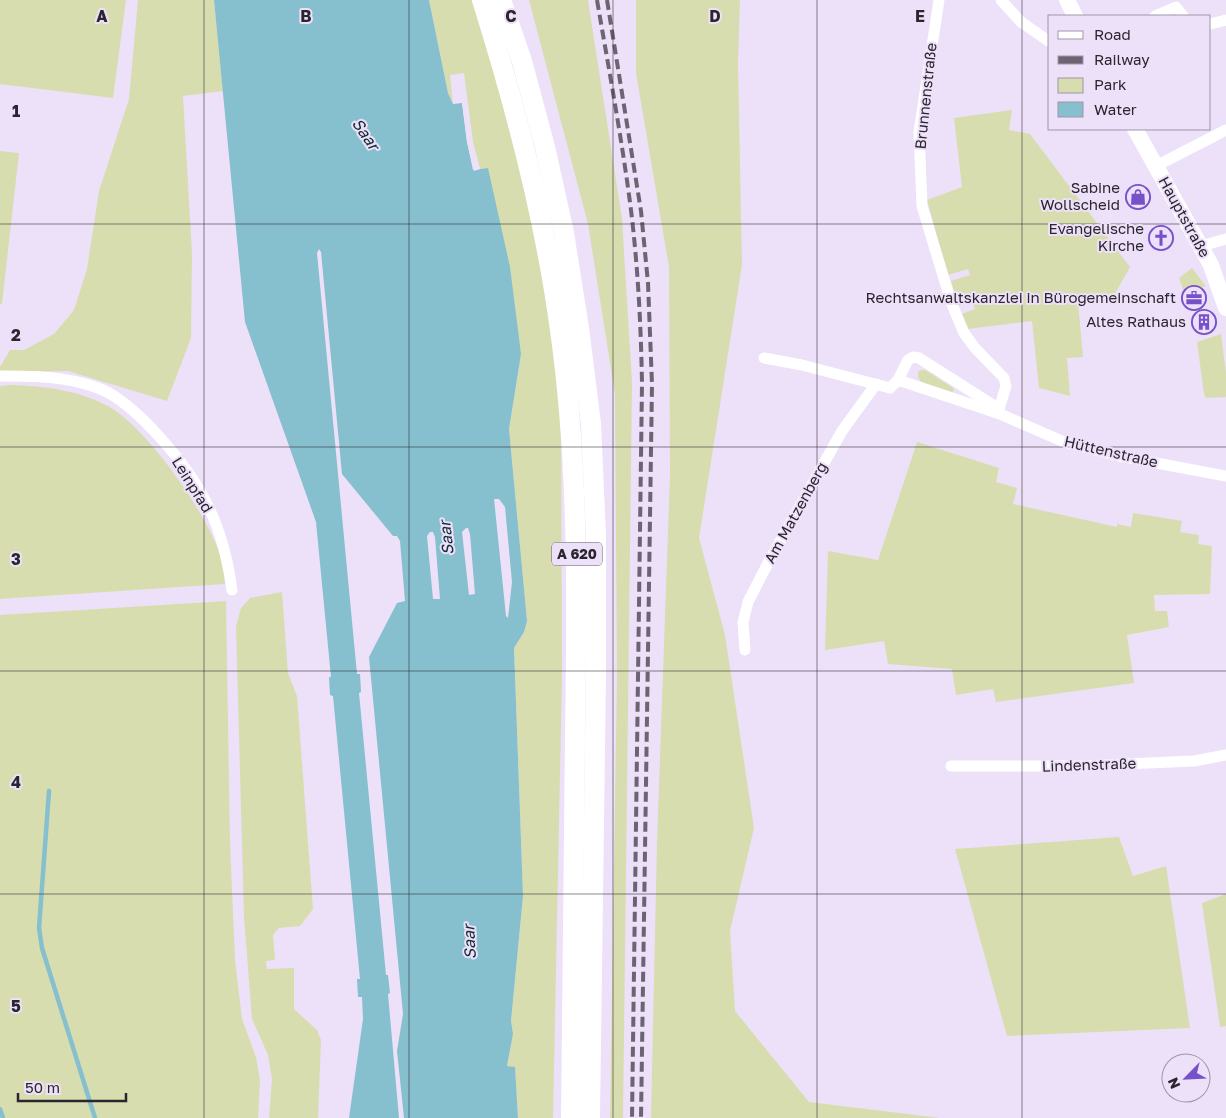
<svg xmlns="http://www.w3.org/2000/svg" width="1226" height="1118" font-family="'Golos Text',sans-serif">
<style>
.green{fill:#d8ddaf}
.water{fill:#86bfce;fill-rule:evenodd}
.pier{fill:#ede0f9}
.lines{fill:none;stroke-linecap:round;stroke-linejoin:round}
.stream{stroke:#86bfce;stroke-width:4.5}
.minor{stroke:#fff;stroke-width:11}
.secondary{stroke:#fff;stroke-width:16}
.motorway{stroke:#fff;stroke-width:20}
.rail{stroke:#6c6472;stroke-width:4;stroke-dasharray:10 5;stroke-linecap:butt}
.grid{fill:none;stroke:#2a252e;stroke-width:1;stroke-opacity:0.55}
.labels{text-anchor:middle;stroke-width:4;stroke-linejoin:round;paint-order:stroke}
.shield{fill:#ede0f9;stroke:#645d6b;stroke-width:1}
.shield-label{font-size:14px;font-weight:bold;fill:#2a252e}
.street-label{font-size:15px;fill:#2a252e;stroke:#ede0f9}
.poi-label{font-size:15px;fill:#2a252e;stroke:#ede0f9;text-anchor:end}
.water-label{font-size:16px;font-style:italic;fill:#112e35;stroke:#ede0f9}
.grid-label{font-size:16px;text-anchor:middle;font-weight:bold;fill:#2a252e;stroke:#ede0f9;stroke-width:4;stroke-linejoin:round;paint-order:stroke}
</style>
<rect width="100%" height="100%" fill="#ede0f9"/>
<g class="green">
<polygon points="0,0 126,0 113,98 0,84"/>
<polygon points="138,0 214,0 223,91 183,96 192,254 191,338 167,401 68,371 0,372 0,367 10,350 24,350 54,334 74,310 87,269 99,191 129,99"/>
<polygon points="429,0 473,0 498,65 535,224 561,406 562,676 553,1118 518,1118 515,1068 507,1066 513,1034 511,1021 523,896 514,648 524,632 527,621 509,429 521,354 488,168 480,169 473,142 464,73 450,75 453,104 448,93"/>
<polygon points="529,0 588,0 622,219 632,382 623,1118 610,1118 617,676 615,394 588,224"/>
<polygon points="636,0 740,0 738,63 742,265 699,538 725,635 754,828 730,931 735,1011 809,1102 940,1118 651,1118 657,842 670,475 669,267 636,73"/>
<polygon points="1012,110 1009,130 1030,134 1130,267 1112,299 1078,302 1083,357 1067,358 1070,396 1039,388 1032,321 967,329 962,314 975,309 972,301 959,306 951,281 970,275 968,269 948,275 927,200 962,187 954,118"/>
<polygon points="0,151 19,153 2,304 0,304"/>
<polygon points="1192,268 1206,286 1200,288 1198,286 1184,292 1179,278"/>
<polygon points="1221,334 1226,373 1226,397 1206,398 1204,394 1197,342"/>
<polygon points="921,370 925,370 953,388 954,391 951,392 921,382 918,377 918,372"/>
<path d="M11,385C45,386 77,390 108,406C147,427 214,522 223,565C224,571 224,578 225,584L0,599V386Z"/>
<polygon points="917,442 999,468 996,482 1017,488 1013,504 1117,527 1117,524 1131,527 1133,513 1182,521 1180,532 1199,535 1198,544 1212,546 1210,594 1154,595 1155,611 1167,611 1169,627 1127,635 1134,683 996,702 993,689 956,695 952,669 888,664 884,641 825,650 828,551 878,560"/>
<polygon points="282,592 288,673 297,696 313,909 300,926 279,928 273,935 275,960 266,961 267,969 294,968 294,1009 317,1030 321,1040 318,1118 269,1118 272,1079 268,1055 252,1019 244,917 236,626 241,608 250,598"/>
<polygon points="226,601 230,843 235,960 242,1019 256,1057 260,1080 258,1118 0,1118 0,615"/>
<polygon points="1119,837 1133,876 1166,866 1190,1028 1007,1036 955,849"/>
<polygon points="1226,894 1226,1026 1220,1027 1202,903"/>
</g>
<path class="water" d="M214,0H429L448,93L453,104L462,103L467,142L473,170L488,168L510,267L521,354L509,429L527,621L524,632L514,648L523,896L511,1021L513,1034L507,1066L515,1067L518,1118H404L397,1051L403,1014L369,657L397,603L405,601L400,541L397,536H393L342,474L321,252L319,249L317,253L357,674H360L361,692L359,693L386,975H388L390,993L388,994L399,1118H349L363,1019L362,997H358L357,979H360L333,696L330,695L329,677H331L316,522L245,322ZM494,499H499L505,507L512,582L508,618L506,616ZM466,528H468L470,534L475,594L469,595L462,532ZM430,532H433L435,537L440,599H433L427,536Z"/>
<polygon class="pier" points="464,102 469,141 475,168 480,167 480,169 474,171 467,142 462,103"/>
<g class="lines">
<g class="stream">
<polyline points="49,791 39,928 42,948 95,1118"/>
<polyline points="0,1109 3,1118"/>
</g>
<g class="minor">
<polyline points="939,0 919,132 922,206 951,302 964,333 975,348 1004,378 1006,386 999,409"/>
<polyline points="1001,0 1021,22 1050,42"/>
<polyline points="1155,16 1176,7 1183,16"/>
<polyline points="1210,24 1226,20"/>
<polyline points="1156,166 1226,130"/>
<polyline points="1201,246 1226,239"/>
<polyline points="764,358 802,365 890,388 898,380 1000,414 1064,442 1119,456 1226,476"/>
<path d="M0,376C33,376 66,376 98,388C136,402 191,469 208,506C221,532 228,561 232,590"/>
<polyline points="898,380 908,360 913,357 919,358 999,409 999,410"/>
<polyline points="745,650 743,622 748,602 769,561 842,431 876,384"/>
<polyline points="951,766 1079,766 1194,761 1226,755"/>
</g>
<g class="secondary">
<polyline points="1067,0 1075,16"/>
<polyline points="1135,129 1211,265 1226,308"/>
</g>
<g class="motorway">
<path d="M482,0C516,108 545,218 560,330C579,466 577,602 575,738C574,865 572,991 571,1118"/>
<polyline points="501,0 522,61 545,147 564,233 579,328 591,424 596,535 596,675 590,1118"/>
</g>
<g class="rail">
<path d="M597,0C609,70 622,140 631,210C638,268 641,326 642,384L632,1118"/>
<polyline points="607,0 641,211 648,283 652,384 641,1118"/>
</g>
</g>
<path class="grid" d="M204,0V1118M409,0V1118M613,0V1118M817,0V1118M1022,0V1118M0,224H1226M0,447H1226M0,671H1226M0,894H1226"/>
<defs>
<symbol id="shop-ring" viewBox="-11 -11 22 22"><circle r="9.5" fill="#ede0f9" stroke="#7751ca" stroke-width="1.5"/><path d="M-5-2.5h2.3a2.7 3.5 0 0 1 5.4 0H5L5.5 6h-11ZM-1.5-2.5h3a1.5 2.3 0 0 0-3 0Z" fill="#7751ca"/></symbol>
<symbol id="church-ring" viewBox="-11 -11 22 22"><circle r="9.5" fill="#ede0f9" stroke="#7751ca" stroke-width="1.5"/><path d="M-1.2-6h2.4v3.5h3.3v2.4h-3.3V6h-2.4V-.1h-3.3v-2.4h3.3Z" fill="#7751ca"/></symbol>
<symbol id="office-ring" viewBox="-11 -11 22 22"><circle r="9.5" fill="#ede0f9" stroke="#7751ca" stroke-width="1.5"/><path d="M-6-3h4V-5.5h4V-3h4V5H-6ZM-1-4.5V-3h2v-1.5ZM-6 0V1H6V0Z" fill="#7751ca"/></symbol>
<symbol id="building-ring" viewBox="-11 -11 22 22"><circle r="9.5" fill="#ede0f9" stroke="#7751ca" stroke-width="1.5"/><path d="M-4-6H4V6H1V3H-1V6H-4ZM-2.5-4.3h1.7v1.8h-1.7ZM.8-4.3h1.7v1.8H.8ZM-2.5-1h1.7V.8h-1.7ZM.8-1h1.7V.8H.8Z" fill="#7751ca"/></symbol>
</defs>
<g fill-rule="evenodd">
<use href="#shop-ring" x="1124" y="183" width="28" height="28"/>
<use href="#church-ring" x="1147" y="224" width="28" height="28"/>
<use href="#office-ring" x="1180" y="284" width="28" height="28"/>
<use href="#building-ring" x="1190" y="308" width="28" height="28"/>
</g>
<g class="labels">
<rect class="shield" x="552" y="542.5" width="50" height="23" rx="4"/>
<g class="shield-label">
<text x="577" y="559">A 620</text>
</g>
<g class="street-label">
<text transform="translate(926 96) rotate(-84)" y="5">Brunnenstraße</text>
<text transform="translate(1184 217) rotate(61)" y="5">Hauptstraße</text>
<text transform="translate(1111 452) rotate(13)" y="5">Hüttenstraße</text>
<text transform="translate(192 485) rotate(58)" y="5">Leinpfad</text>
<text transform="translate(796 513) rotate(-61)" y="5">Am Matzenberg</text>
<text transform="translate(1089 765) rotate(-2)" y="5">Lindenstraße</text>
</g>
<g class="poi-label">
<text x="1120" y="193">Sabine<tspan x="1120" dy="17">Wollscheid</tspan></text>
<text x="1144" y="234">Evangelische<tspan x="1144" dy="17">Kirche</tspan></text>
<text x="1176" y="303">Rechtsanwaltskanzlei in Bürogemeinschaft</text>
<text x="1186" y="327">Altes Rathaus</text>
</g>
<g class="water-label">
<text transform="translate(366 134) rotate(56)" y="6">Saar</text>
<text transform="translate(446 538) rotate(-96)" y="6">Saar</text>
<text transform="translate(469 942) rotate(-93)" y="6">Saar</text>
</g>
</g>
<g class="grid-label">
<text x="102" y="22">A</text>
<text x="306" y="22">B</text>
<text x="511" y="22">C</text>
<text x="715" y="22">D</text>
<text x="920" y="22">E</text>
<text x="16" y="117">1</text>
<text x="16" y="341">2</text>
<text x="16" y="565">3</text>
<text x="16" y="788">4</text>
<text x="16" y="1012">5</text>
</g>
<rect x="1048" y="15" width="162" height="115" fill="#ede0f9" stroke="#9f95a8"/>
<rect x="1058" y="31" width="25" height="8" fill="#ffffff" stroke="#9f95a8"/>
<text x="1094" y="40" font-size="15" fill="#2a252e">Road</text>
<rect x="1058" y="56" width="25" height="8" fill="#6c6472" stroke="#9f95a8"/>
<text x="1094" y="65" font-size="15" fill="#2a252e">Railway</text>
<rect x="1058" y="78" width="25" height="15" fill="#d8ddaf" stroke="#9f95a8"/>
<text x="1094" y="90" font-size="15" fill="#2a252e">Park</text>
<rect x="1058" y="102" width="25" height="15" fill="#86bfce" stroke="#9f95a8"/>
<text x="1094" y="115" font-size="15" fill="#2a252e">Water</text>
<g transform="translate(1186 1078) rotate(246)"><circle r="24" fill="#ede0f9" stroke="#9f95a8"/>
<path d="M0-4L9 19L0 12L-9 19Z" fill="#7751ca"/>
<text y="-8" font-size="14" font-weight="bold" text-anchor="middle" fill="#2a252e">N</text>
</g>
<path d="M18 1093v8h108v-8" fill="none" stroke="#2a252e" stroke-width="2.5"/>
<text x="25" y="1093" font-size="15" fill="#2a252e" stroke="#ede0f9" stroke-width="4" paint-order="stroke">50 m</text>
</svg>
